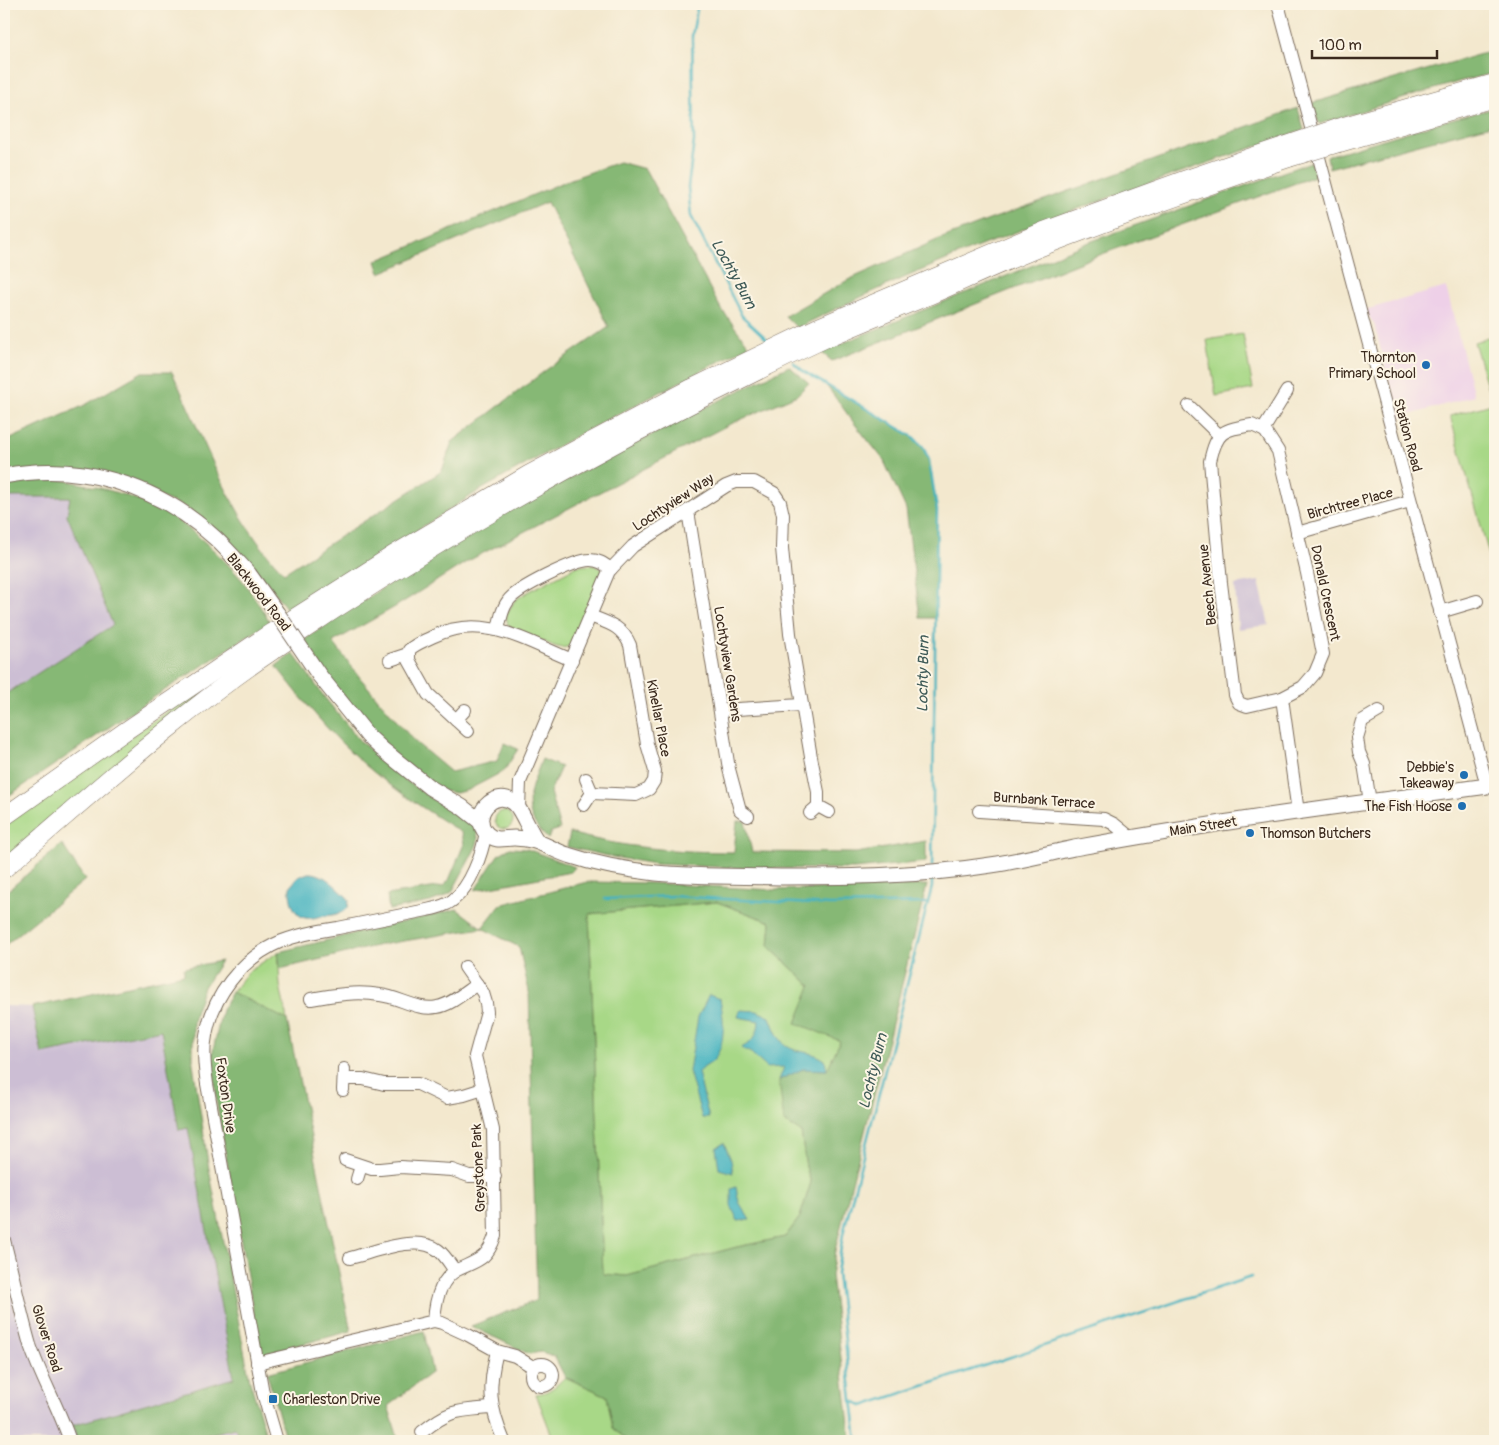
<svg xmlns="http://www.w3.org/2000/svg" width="1499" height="1445" font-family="Pangolin,sans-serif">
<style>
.built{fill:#eed0e8}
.industrial{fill:#ccbed4}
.green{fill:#a8d887;stroke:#728152}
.forest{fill:#86b874;stroke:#607149;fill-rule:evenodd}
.water{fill:#45b3c0;stroke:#406e6f}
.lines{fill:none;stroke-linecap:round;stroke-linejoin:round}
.stream{stroke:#45b3c0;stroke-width:2.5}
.minor-casing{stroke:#7b6c5c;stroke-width:14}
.major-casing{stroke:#7b6c5c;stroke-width:17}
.highway-casing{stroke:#7b6c5c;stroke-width:19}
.minor{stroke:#fff;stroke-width:12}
.major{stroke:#fff;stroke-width:15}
.highway{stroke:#fff;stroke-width:18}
.major-bridge-casing{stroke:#7b6c5c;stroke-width:17;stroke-linecap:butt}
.highway-bridge-casing{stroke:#7b6c5c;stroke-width:19;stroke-linecap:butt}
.major-bridge{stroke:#fff;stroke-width:15}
.highway-bridge{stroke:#fff;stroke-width:18}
.poi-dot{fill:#1f6fb2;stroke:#fcf5e5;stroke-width:2}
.labels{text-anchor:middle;stroke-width:4;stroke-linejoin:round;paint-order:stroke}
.poi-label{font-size:14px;fill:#3b2a1e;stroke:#fcf5e5;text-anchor:end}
.street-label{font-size:14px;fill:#3b2a1e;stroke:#fcf5e5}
.water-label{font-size:15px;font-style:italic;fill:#3e5a57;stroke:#fcf5e5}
</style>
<rect width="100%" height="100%" fill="#fcf5e5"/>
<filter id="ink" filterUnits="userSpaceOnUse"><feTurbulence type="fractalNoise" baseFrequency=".02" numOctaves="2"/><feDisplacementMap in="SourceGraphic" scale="10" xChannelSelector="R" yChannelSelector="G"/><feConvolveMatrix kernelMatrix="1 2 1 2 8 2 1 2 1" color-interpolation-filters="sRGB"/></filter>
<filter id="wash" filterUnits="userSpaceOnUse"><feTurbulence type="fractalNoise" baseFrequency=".0096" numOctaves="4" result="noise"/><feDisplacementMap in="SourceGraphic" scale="20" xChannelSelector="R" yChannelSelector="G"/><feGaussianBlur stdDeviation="1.12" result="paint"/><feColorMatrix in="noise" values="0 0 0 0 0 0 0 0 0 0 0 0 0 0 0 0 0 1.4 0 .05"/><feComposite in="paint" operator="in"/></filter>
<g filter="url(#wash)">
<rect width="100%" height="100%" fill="#f3e8ce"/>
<polygon class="built" points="1446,287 1474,396 1399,418 1374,324 1365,310"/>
<g class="industrial">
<polygon points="4,497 70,497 67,515 113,625 4,695"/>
<polygon points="1259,581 1269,625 1238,629 1235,585"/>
<polygon points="4,1006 32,1007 42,1054 161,1029 179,1130 188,1128 234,1378 73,1425 77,1441 4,1441"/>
<polygon points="236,1428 241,1441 181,1441"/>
</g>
<g class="green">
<polygon points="1243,334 1253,389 1216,396 1207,340"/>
<polygon points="1495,336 1495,387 1488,389 1474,342"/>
<polygon points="1495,403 1495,576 1450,416"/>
<polygon points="593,565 602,569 603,572 570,646 562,648 554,646 508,626 506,615 515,600 528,592 577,566"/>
<polygon points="269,641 4,862 4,824"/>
<circle cx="504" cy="820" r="9"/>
<polygon points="717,902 771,922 769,947 811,986 841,1041 801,1132 806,1167 811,1183 800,1217 785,1237 737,1247 627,1276 603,1274 589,914"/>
<polygon points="278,952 280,985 287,1020 232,992 248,972"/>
<path d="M565,1377L607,1396L613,1428L628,1441H554L536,1394C549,1393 556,1386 565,1377Z"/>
</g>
<g class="forest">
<polygon points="1495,50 1495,73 1461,81 1319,124 1312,103"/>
<path d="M1298,108L1304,130C1132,189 959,246 797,328L785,316L848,280L937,240L989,220Z"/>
<polygon points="1495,108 1495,124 1329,168 1327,156 1448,120"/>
<path d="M619,162L645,169L720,307L749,346L578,435L477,492L289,612L272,589L237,549L185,507L111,477L4,472V442L85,405L142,372H172C205,441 230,518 284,573L442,471L452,442L546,370L609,327L547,202L380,273L376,261L571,179Z"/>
<polygon points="1311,162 1315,176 1094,257 832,361 821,352 1092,241"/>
<path d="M789,366L809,383L797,395L726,426L468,561L395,607L333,642L361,679L414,741L451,772L497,761L504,743L518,749L504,771L468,790L456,793L444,791L398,758L370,729L324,672L305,639C360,603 414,566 471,533C575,473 681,419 789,366Z"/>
<polygon points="826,385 912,436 923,447 929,460 937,510 936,618 920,618 906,509 883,459 854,423"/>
<path d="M57,479C97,486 139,496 174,518C199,535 222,557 242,580C252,593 261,608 270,622L145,703L4,799V695L113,625L67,515L70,497H4V484L19,481Z"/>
<path d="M293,653L325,698L360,741L401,777L441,805L469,821L477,829L478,840L476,847L452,892L445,896L430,902L389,910L387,895L443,886L449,880L464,844L462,833C423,808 384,784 351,752C323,726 299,695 276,666Z"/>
<path d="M542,759L561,767L550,792L560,829L551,832L548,839C518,812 530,791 542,759Z"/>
<path d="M737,821H745L752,852L856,853L926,841V862L854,869L743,868L655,864L613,857L567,847L570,833C623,848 678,852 734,852Z"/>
<polygon points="62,844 85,880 4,946 4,894"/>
<polygon points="510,848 527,849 575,867 571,872 475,890 498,855"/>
<path d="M587,882L650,883L775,890L927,885L836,1246L831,1275L851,1441H628L613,1428L607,1396L565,1377L554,1356L541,1352L529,1354L471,1326L537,1300L529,991L519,947L482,928L380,945L280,969L278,952L457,909L482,928L500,905ZM717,902L771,922L769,947L811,986L796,1023L840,1041L827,1070L803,1069L779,1080L784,1122L801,1132L806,1167L811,1182L800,1217L785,1237L737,1247L627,1276L603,1274L589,914Z"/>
<polygon points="221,961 204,987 195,1013 193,1022 193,1064 209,1169 250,1381 268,1441 241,1441 235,1428 181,1441 77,1441 73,1425 234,1378 188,1128 179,1130 161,1030 42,1054 32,1007 184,974 184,968"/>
<polygon points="232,992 287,1020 351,1331 261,1355 217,1105 212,1055 222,1010"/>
<polygon points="424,1331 432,1372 388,1406 399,1441 286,1441 267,1373"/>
</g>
<g class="water">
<path d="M308,873C324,872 336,887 347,897L349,901L348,908C342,914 333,915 325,916C319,917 311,919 305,918C293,915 289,898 290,887L298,877Z"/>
<path d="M709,995L720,999C724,1017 726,1040 716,1057C713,1063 703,1067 698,1072L709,1118H702L689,1071L698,1017Z"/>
<path d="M740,1010L757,1011L770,1017C775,1030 780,1046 795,1050C807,1053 815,1053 825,1060L827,1070L803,1069L779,1080L784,1067L767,1068L751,1053L741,1048C753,1042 758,1035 759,1021L738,1017Z"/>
<polygon points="724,1143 731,1160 733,1173 719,1169 716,1148"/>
<polygon points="736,1187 739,1202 750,1220 738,1221 731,1206 731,1189"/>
</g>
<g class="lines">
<g class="stream">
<polyline points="698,4 692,36 694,141 688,187 691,216 742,316 770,342"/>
<polyline points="793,362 803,371 912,436 923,447 929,460 937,510 932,866"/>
<polyline points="605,899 672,896 830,905 927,903"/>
<polyline points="852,1400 863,1406 1251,1277"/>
<polyline points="857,1441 837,1273 843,1234 932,887 932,877"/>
</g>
</g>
</g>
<g filter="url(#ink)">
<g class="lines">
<defs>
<g id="minor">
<polyline points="1278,4 1487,786"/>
<polyline points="1189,406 1219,435"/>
<path d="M1252,425L1265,431L1278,451L1307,573L1323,654L1315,673L1303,687L1282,698L1247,706L1239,703L1235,695L1221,583L1210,461C1217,431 1222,430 1252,425Z"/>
<polyline points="1263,430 1287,391"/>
<polyline points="688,511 729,769 740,810 748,816"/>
<polyline points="1297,533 1410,501"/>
<polyline points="1440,612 1477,601"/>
<path d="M590,616C608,623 622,626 630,645L647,744L655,771L654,781L649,789L636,795L592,793"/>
<path d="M498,630C500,620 502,609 508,601C517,588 575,560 590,560C599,560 604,564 611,569"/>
<polyline points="390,660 408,654"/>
<polyline points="1282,698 1298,812"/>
<polyline points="721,710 801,705"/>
<polyline points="456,720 465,710"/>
<path d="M468,731L428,694L409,660V650C415,644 424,641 432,637C483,612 525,641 572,660"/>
<polyline points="1370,802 1364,764 1359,752 1357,738 1362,721 1379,711"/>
<polyline points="584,805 592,793 586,779"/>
<polyline points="818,806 829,812"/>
<polyline points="519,808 520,782 609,571 633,546 726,486 736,482 754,482 774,493 780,502 783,515 782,548 790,634 811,757 818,792 818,806 810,813"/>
<polyline points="979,811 1104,819 1114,824 1131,838"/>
<path d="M311,999C333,995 357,991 380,995C399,997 418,1011 437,1007C451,1005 465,992 477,984"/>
<polyline points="344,1079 363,1079 384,1084 418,1084 447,1098 464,1095 483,1089"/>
<polyline points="343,1090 344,1069"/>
<polyline points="345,1160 372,1169 380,1169 400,1167 452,1170 469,1176 495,1176"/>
<polyline points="357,1179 361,1166"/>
<path d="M4,1240C13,1275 20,1310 30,1345C41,1378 59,1408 70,1441"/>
<path d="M350,1258C375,1252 416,1234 438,1250C445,1255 450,1264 455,1271"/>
<path d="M434,1321C435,1303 439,1280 457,1270C478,1260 487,1260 495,1236L493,1130L475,1056L487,1012L486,1003L483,993L465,967"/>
<path d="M497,1351C488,1387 489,1406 504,1441"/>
<polyline points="257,1363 434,1321 442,1323 468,1335 497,1351 515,1356 533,1367"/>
<circle cx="542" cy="1375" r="11"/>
<path d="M422,1432C451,1409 457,1411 492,1408"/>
<path d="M277,1441L263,1393L207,1084C205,1070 203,1056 205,1042C210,998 241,958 282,941C300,934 319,931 338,928C368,922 397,916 427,910C436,908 446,906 453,900C471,886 482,854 486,832"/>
</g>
<g id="major">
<path d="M4,476C81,461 157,485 215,538C227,549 238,562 249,574"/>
<polyline points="319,675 368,736 382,749 429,787 462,807 481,822"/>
<path d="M537,841C529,831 521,808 514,803C494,787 469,816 487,834C496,842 504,838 514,838C520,838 525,839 531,840C544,843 555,851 568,855C595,864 627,870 656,873C698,877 740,876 781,877C852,877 921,876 991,865C1019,861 1046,854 1074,848C1113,841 1152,834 1192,828C1292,811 1394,799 1495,785"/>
</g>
<g id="highway">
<polyline points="1337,128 1495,83"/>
<polyline points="1339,143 1495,98"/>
<polyline points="4,817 124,732 272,632 393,555 528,475 692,388 816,328 1044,231 1184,180 1287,145"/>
<path d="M4,869C91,795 180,713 275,649C447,532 630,430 818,342C854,326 891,311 928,296C969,278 1009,259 1051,243C1130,213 1209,185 1289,158"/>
</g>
</defs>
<use href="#minor" class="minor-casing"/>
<use href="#major" class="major-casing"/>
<use href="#highway" class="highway-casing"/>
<use href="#minor" class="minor"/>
<use href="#major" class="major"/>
<use href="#highway" class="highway"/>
<defs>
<polyline id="major-bridge" points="249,574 277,613 319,675"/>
<g id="highway-bridge">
<polyline points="1287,145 1337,128"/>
<polyline points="1289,158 1339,143"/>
</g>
</defs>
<use href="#major-bridge" class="major-bridge-casing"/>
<use href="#highway-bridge" class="highway-bridge-casing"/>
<use href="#major-bridge" class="major-bridge"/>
<use href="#highway-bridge" class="highway-bridge"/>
</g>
</g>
<g class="poi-dot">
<circle cx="1426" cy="365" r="5"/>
<circle cx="1464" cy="775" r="5"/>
<circle cx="1462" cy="806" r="5"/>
<circle cx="1250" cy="833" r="5"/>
<rect x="268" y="1394" width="10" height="10" rx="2.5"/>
</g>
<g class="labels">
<g class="poi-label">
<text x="1416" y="362">Thornton<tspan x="1416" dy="16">Primary School</tspan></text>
<text x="1454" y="772">Debbie's<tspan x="1454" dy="16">Takeaway</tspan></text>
<text x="1452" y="811">The Fish Hoose</text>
<text x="1260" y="838" text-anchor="start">Thomson Butchers</text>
<text x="283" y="1404" text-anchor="start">Charleston Drive</text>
</g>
<g class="street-label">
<text transform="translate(1408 435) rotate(75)" y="5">Station Road</text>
<text transform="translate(673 502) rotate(-33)" y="5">Lochtyview Way</text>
<text transform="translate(1350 503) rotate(-15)" y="5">Birchtree Place</text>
<text transform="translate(1207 585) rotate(-96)" y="5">Beech Avenue</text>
<text transform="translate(259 592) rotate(52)" y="5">Blackwood Road</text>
<text transform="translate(1326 593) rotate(78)" y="5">Donald Crescent</text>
<text transform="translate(728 664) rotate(81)" y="5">Lochtyview Gardens</text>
<text transform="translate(659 718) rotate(79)" y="5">Kinellar Place</text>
<text transform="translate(1044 800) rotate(4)" y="5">Burnbank Terrace</text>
<text transform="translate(1203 826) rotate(-9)" y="5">Main Street</text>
<text transform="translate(226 1095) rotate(82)" y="5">Foxton Drive</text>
<text transform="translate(478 1168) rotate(-93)" y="5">Greystone Park</text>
<text transform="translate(47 1338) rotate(72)" y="5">Glover Road</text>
</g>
<g class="water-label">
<text transform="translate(734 274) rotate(61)" y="5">Lochty Burn</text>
<text transform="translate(923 674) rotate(-89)" y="5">Lochty Burn</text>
<text transform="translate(873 1071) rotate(-76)" y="5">Lochty Burn</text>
</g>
</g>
<rect width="1499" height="1445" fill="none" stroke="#fcf5e5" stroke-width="20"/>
<path d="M1312 50v8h125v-8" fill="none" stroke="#3b2a1e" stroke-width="2.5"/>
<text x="1319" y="50" font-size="15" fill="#3b2a1e" stroke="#fcf5e5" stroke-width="4" paint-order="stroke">100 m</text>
</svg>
